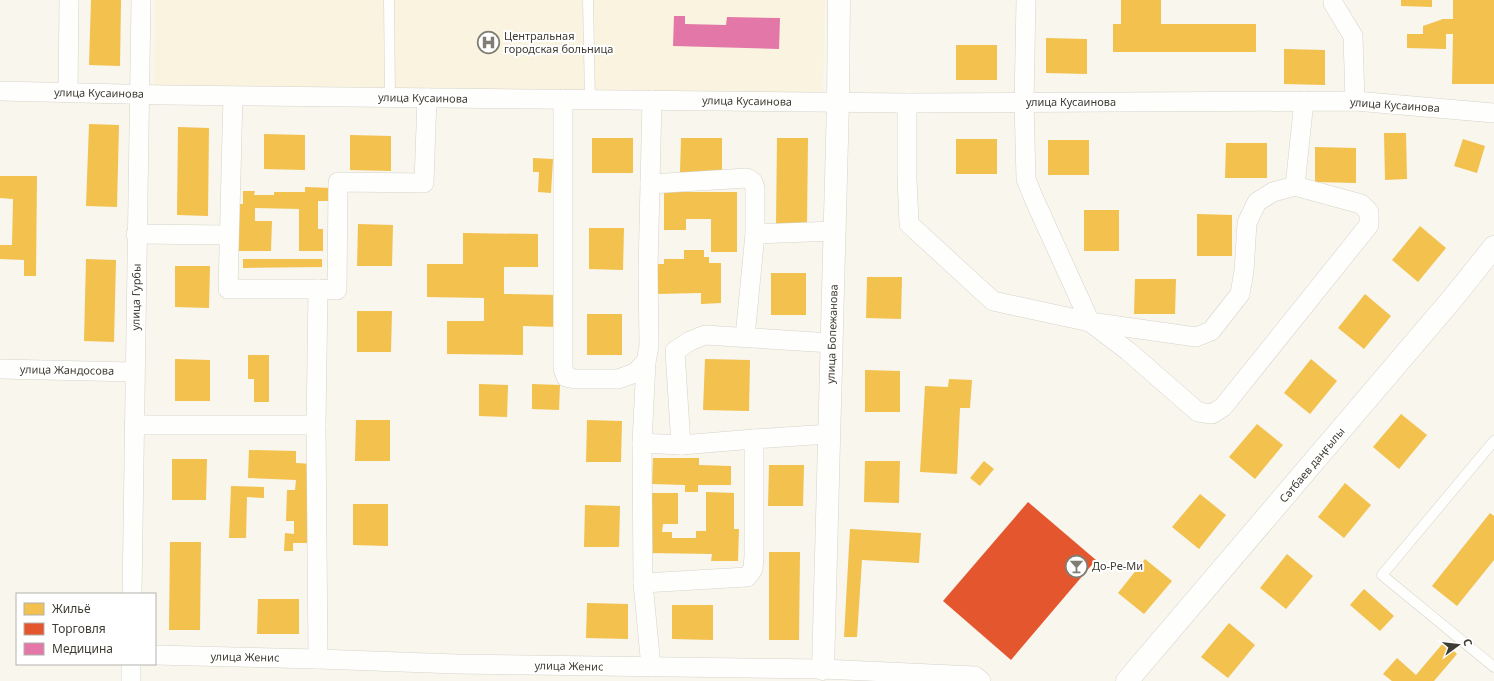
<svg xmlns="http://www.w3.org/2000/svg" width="1494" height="681" font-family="'Noto Sans',sans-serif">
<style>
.built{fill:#faf3df}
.homes{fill:#f2c14e}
.shops{fill:#e4572e}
.health{fill:#e377a8}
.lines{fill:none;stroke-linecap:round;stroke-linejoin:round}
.service-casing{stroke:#d5d2ca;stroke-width:11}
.minor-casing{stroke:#d5d2ca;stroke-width:20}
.tertiary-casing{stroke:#d5d2ca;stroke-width:23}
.service{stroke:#fefefc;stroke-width:10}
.minor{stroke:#fefefc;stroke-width:19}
.tertiary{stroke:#fefefc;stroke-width:22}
.labels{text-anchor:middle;stroke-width:4;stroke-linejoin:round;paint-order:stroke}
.poi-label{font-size:11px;fill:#3f3c33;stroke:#fff;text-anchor:start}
.street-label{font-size:11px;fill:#3f3c33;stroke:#fff}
</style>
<rect width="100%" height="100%" fill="#f9f6ed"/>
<polygon class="built" points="155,0 825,0 823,96 154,85"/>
<g class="homes">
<polygon points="91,0 121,0 120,66 89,65"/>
<polygon points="1121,0 1161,0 1161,24 1256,24 1256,52 1113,52 1113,24 1121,24"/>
<polygon points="1401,0 1432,0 1432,7 1401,6"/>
<polygon points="1453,0 1494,0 1494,84 1452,84 1453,34 1446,34 1446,49 1407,48 1407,34 1423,34 1423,26 1443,19 1453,19"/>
<polygon points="1046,38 1087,39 1087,74 1046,73"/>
<rect x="956" y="45" width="41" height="35"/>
<polygon points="1284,49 1325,50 1325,85 1284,84"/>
<polygon points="89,124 119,125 117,207 86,206"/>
<polygon points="178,127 209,128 208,216 177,215"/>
<polygon points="1384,133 1406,133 1407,179 1385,180"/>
<polygon points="264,134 305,135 305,170 264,169"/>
<polygon points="350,135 391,136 391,171 350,170"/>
<rect x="592" y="138" width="41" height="35"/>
<polygon points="681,138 722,138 722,173 680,173"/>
<polygon points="777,138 808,138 807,226 776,226"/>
<rect x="956" y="139" width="41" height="35"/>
<polygon points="1463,139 1485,146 1477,173 1454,166"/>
<rect x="1048" y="140" width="41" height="35"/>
<polygon points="1226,143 1267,143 1267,178 1225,178"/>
<polygon points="1315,147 1356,148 1356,183 1315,182"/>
<polygon points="533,158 553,159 551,193 538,192 539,172 533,172"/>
<polygon points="0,176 37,176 36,276 24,276 24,260 0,259 0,245 12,245 13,199 0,198"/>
<polygon points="305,187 332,188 332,201 318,201 318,229 323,229 323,251 299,251 299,209 255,208 255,221 272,221 271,251 238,251 239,204 243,204 243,191 255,191 254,195 274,195 274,192 305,192"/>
<polygon points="664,192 737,192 737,252 711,252 711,219 686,219 686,230 664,230"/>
<rect x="1084" y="210" width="35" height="41"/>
<polygon points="1197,214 1232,215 1232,256 1197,256"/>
<polygon points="358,224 393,225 392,266 357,266"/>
<polygon points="1420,226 1446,248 1418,282 1392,260"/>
<polygon points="589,228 624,228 623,270 589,269"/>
<polygon points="463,233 538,234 538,267 504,267 504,294 560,295 559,327 523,326 523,355 447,354 447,321 484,321 484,298 427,297 427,264 463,264"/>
<polygon points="684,250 704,250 704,257 709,257 709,263 721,263 721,303 701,304 701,293 656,294 656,264 664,264 664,259 684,259"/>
<polygon points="86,259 116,260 114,342 84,341"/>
<polygon points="243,259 322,259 322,267 243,268"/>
<polygon points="175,266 210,266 209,308 175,307"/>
<rect x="771" y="273" width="35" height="42"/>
<polygon points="867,277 902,277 901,319 866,318"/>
<polygon points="1135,279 1176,279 1175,314 1134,314"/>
<polygon points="1365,294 1391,316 1364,349 1338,328"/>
<polygon points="357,311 392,311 391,352 357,352"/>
<rect x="587" y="314" width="35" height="41"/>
<polygon points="248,355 269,355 269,402 254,402 254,379 248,379"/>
<polygon points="175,359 210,360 210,401 175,401"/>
<polygon points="705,359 750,360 749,411 703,410"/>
<polygon points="1311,359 1337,381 1310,414 1284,393"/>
<polygon points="865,370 900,371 900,412 865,412"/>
<polygon points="949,379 972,380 970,408 960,408 957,474 920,472 925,386 948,387"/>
<polygon points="479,384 508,385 507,417 479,416"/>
<polygon points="532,384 560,385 559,410 532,409"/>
<polygon points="1401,414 1427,435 1399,469 1373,447"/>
<polygon points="356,420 390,420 390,461 355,461"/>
<polygon points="587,420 622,421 621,462 586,462"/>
<polygon points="1257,424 1283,445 1255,479 1229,457"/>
<polygon points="249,450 296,451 296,463 313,464 310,543 293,543 293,551 284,551 285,533 294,534 294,521 286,521 287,490 295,490 296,480 248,478"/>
<polygon points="653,458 699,458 699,465 731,466 731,485 698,485 698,492 685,492 685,485 652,484"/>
<polygon points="172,459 207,459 206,500 172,500"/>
<polygon points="865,461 900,461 899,503 864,502"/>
<polygon points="984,461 994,469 980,486 970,478"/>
<polygon points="769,465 804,465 803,506 768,506"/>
<polygon points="1345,483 1371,505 1344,538 1318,517"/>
<polygon points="231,486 264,487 264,498 247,497 246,538 229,538"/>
<polygon points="706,492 734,493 734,529 739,529 738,561 711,561 712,554 649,553 650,493 678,493 678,524 663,524 662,532 672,532 672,538 696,538 696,531 706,531"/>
<polygon points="1200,494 1226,515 1199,549 1172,527"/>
<polygon points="353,504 388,504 388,546 353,545"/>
<polygon points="585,505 620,506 619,547 584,547"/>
<polygon points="1490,513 1494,516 1494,560 1457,606 1432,586"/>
<polygon points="850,529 921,533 919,563 862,560 857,637 844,637"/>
<polygon points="170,542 201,542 200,630 169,630"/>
<polygon points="769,552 800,552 799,640 769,640"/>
<polygon points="1287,554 1313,576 1286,609 1260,588"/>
<polygon points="1145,559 1172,581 1144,614 1118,593"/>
<polygon points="1364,589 1394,616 1380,631 1350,605"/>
<polygon points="258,599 299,599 299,634 257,634"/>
<polygon points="587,603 628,604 628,639 586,638"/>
<polygon points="672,605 713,605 713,640 672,639"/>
<polygon points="1229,623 1255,645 1228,678 1201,657"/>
<polygon points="1444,642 1457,654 1434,681 1392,681 1383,674 1397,658 1416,675"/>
</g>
<polygon class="shops" points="1028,502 1096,560 1011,660 943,601"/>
<polygon class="health" points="674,16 685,16 685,24 726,25 727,17 780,18 779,49 673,46"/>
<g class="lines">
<defs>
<g id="service">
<polyline points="389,0 390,97"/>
<polyline points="588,0 590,99"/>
<polyline points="1494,441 1382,575 1494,667"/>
</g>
<g id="minor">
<polyline points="1026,0 1024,102 1026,179 1034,199 1090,322 1196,337 1211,331 1240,294 1244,271 1247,223 1257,202 1273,192 1295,186"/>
<polyline points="1333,0 1333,3 1353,36 1355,101"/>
<polyline points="0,91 165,95 907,103 1355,101 1494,113"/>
<polyline points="68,92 69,0"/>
<polyline points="233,96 228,289 318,289"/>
<polyline points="563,99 563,368 566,377 575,379 618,379 635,373 646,362 649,346 648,270 652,100"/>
<polyline points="907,103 907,178 909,224 993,301 1090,322 1128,351 1198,412 1212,414 1223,407 1369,225 1369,212 1361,204 1295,186 1304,101"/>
<polyline points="650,184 747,178 753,182 755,188 755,234 745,337"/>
<polyline points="136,234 229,235"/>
<polyline points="755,234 835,231"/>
<polyline points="646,362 642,443 681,445 754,439"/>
<polyline points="0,369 134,372"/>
<polyline points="134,425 316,425 318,659"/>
<polyline points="316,425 318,289 337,290 338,182 424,183 427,98"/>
<polyline points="642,443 643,583"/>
<polyline points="681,445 675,351 690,341 705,335 831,343"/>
<polyline points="132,594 141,0"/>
<polyline points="155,655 318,659 456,664 823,669 975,676 981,681"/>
<polyline points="651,667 643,583 747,577 753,569 754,556 754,439 829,434"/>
<polyline points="131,681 131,664"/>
</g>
<g id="tertiary">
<polyline points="823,669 838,102 839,0"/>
<polyline points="1127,681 1453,298 1494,247"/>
</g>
</defs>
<use href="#service" class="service-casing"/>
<use href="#minor" class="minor-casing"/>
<use href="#tertiary" class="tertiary-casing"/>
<use href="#service" class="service"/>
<use href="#minor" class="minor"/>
<use href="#tertiary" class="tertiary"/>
</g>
<defs>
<symbol id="hospital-ring" viewBox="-11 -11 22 22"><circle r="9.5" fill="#fff" stroke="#807d74" stroke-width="1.5"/><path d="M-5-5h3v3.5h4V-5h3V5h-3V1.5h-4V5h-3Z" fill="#807d74"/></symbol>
<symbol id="bar-ring" viewBox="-11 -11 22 22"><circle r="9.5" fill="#fff" stroke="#807d74" stroke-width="1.5"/><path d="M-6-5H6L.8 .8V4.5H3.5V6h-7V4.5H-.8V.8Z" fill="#807d74"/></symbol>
</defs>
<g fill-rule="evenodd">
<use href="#hospital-ring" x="476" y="30" width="25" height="25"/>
<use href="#bar-ring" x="1064" y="554" width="25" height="25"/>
</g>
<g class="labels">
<g class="poi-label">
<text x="504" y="40">Центральная<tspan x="504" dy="13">городская больница</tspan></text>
<text x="1092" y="570">До-Ре-Ми</text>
</g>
<g class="street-label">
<text transform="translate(99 93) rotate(1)" y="4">улица Кусаинова</text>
<text transform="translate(423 98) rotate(1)" y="4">улица Кусаинова</text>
<text transform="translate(747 101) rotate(1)" y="4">улица Кусаинова</text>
<text x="1071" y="106">улица Кусаинова</text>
<text transform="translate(1395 105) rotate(4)" y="4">улица Кусаинова</text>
<text transform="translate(136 297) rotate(-89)" y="4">улица Гурбы</text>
<text transform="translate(832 334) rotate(-88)" y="4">улица Бопежанова</text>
<text transform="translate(67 370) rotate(1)" y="4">улица Жандосова</text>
<text transform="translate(1312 465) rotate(-50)" y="4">Сәтбаев даңғылы</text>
<text transform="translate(245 657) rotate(1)" y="4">улица Женис</text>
<text transform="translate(569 666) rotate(1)" y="4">улица Женис</text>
</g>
</g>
<rect x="16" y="593" width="140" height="72" fill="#ffffff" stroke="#b2b1ad"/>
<rect x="24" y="603" width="20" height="12" fill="#f2c14e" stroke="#b2b1ad"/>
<text x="52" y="613" font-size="12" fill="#3f3c33">Жильё</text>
<rect x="24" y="623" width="20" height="12" fill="#e4572e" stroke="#b2b1ad"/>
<text x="52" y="633" font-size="12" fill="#3f3c33">Торговля</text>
<rect x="24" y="643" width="20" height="12" fill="#e377a8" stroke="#b2b1ad"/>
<text x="52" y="653" font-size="12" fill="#3f3c33">Медицина</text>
<g transform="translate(1458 645) rotate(75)" stroke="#ffffff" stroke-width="3" paint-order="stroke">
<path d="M0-3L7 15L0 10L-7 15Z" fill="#3f3c33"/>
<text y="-6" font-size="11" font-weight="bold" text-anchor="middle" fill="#3f3c33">С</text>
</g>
</svg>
